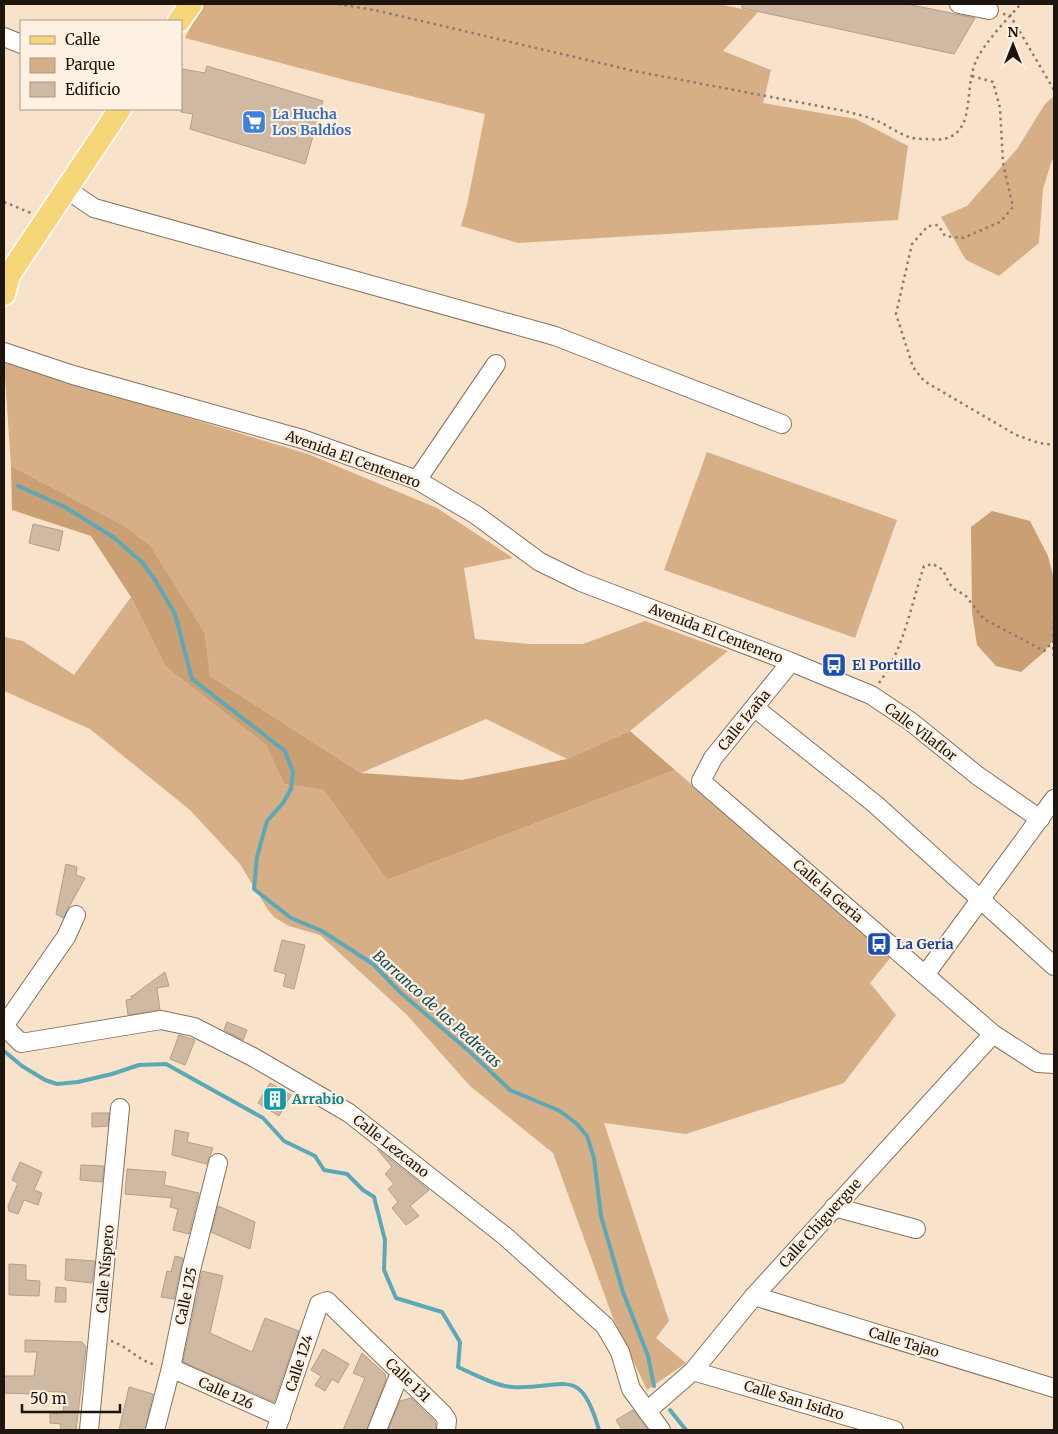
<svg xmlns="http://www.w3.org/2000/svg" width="1058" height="1434" font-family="Merriweather,serif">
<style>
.green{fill:#d6af86}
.forest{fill:#c99f73}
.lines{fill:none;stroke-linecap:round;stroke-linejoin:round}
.stream{stroke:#5da8b7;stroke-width:4}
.building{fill:#cfb9a2;stroke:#b39e88}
.minor-casing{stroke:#87725d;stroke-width:20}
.major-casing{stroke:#fff;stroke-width:25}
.path{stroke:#8b7b6b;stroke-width:2.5;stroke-dasharray:2.5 4;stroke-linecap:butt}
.minor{stroke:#fff;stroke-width:18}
.major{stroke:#f7d679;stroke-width:22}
.labels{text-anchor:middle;stroke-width:4.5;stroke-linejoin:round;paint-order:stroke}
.shop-label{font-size:14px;font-weight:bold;fill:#366cbe;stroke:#fff1e2;text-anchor:start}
.street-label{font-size:14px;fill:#1e160e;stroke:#fff1e2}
.transit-label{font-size:14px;font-weight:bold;fill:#164399;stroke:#fff1e2;text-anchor:start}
.culture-label{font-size:14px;font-weight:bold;fill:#0d838f;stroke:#fff1e2;text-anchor:start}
.water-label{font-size:15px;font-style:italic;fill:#0b4e5a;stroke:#fff1e2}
</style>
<rect width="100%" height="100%" fill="#f9e2ca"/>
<g class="green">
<polygon points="202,4 718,4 758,12 723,51 771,70 763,103 856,119 908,146 898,220 518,243 461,226 467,205 485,114 349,81 185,38"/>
<polygon points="1054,96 1054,161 1052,160 1043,189 1039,243 999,276 966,260 941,217 967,206 1017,149 1045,104"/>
<polygon points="4,362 308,454 437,508 513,558 464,568 475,639 530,644 583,644 645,621 728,651 630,731 567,759 486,719 361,773 210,676 205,634 121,524 11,466"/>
<polygon points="707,452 897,520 855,638 664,570"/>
<polygon points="131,597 165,666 266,745 284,784 324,790 387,880 675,770 890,958 870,983 896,1015 844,1083 686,1134 604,1123 669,1321 656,1338 686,1363 647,1390 613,1318 553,1153 470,1086 407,1015 320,935 289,926 274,917 268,910 240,864 190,810 90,729 4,691 4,637 23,641 74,675"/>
</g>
<g class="forest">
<polygon points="11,466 121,524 150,546 205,634 210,676 361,773 462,780 567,759 630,731 675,770 387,880 324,790 284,784 266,745 165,666 131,597 91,536 12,510"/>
<polygon points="992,511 1030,521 1048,556 1054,579 1054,639 1043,653 1021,672 996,666 977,645 972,612 971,527"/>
</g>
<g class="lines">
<g class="stream">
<polyline points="18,486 65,507 113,537 142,562 155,580 175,614 192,679 285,751 293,772 291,789 283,803 267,821 257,857 254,889 291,918 322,931 373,964 401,993 470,1052 510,1090 560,1111 577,1124 587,1136 594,1158 601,1216 623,1292 648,1356 654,1386"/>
<path d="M4,1051L22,1066L45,1080L57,1084L78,1082L112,1074L139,1065L166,1064L263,1118L284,1141L315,1156L324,1170L347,1174L363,1190L374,1197L385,1240L384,1270L396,1298L442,1312L460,1342L458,1367C473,1374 496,1386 512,1387C565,1390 580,1363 599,1430"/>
<polyline points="670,1410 686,1430"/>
</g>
</g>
<g class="building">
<polygon points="742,4 907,4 975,18 954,54 742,8"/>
<polygon points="207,66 323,101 305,164 190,129 193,114 181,112 181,79 183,69 205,73"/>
<polygon points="33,524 63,531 59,551 29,543"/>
<polygon points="66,864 77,867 76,875 85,878 63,918 56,914"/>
<polygon points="282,940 305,945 294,989 283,986 286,974 274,971"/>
<polygon points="165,972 169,986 157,988 160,1010 128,1015 126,1000 132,999 131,996 135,995 135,994"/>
<polygon points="227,1022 247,1030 243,1040 224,1030"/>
<polygon points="179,1035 195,1040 185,1065 170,1059"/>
<polygon points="270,1083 291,1095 279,1116 258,1103"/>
<polygon points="92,1113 109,1113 108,1126 92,1127"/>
<polygon points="175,1130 189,1133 187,1142 213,1148 207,1164 172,1155"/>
<polygon points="377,1149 429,1190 410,1206 419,1216 406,1225 392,1208 398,1202 388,1189 394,1184 385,1174 392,1167"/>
<polygon points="20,1162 42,1172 34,1190 42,1193 38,1205 24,1200 18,1214 9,1211 8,1206 18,1183 12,1180"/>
<polygon points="81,1165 104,1166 102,1182 80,1180"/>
<polygon points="127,1169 166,1172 164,1185 199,1193 189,1234 173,1230 178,1209 170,1207 172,1198 125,1194"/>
<polygon points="218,1206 255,1222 250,1249 211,1232"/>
<polygon points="175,1256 183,1258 174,1299 161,1297 167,1271 171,1272"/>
<polygon points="66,1259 95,1261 92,1283 65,1280"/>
<polygon points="9,1264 26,1265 26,1280 40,1281 39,1296 9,1295"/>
<polygon points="202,1271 223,1276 210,1333 252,1352 265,1318 299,1331 274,1402 183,1362"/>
<polygon points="56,1287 66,1288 66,1302 55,1302"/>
<polygon points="25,1340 82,1342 86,1347 76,1430 60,1430 61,1424 50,1423 50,1413 63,1414 65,1392 34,1391 33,1394 4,1393 4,1376 34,1376 37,1352 25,1352"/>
<polygon points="323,1349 349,1364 338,1383 332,1379 325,1391 315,1385 321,1376 311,1370"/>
<polygon points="362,1353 385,1374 386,1379 367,1430 343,1430 365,1378 353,1373"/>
<polygon points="129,1387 153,1394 145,1430 119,1430"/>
<polygon points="411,1398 435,1422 436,1430 388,1430 400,1401"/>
<polygon points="633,1410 648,1430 622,1430 616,1420"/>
</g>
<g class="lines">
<defs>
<g id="minor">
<polyline points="959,4 989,10"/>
<polyline points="4,37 21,44"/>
<polyline points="66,189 94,208 555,336 782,424"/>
<polyline points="4,352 73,375 302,439 417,480 476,515 540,562 581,582 791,662 871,695 910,721 978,776 1040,819"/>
<polyline points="417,480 496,364"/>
<polyline points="791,662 713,758 701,781 993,1034 1038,1063 1054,1064"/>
<polyline points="755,708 875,804 1054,966"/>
<polyline points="925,975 1054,799"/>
<polyline points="4,1026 21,1043 161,1020 194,1027 253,1057 349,1113 506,1237 605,1326 620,1352 631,1389 661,1430"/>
<polyline points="4,1026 66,937 76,915"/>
<polyline points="834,1207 916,1229"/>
<polyline points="754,1296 1054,1388"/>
<polyline points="171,1368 281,1417"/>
<polyline points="693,1371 894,1430"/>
<polyline points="647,1411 693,1371 754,1296 993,1034"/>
<polyline points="89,1430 120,1108"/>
<polyline points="155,1430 171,1368 191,1270 218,1163"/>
<polyline points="276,1430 319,1304 327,1301 443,1414 447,1420 446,1430"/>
<polyline points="377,1430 400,1373"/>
</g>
<g id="major">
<polyline points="179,21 191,4"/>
<polyline points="4,294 9,275 120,109"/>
</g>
</defs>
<use href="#minor" class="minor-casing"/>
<use href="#major" class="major-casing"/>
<g class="path">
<path d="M338,4L379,11L634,71L845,111C855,114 866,116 875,120C886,124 897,133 909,137C914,139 922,139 928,139C980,145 962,92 976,61C985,42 1007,19 1021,4"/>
<polyline points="1003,14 1010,15 1054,90"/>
<polyline points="972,76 993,82 1000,108 1003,163 1013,207 1000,222 963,238 945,236 938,225 928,226 912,244 896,314 913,367 924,381 1016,435 1039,443 1054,445"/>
<polyline points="4,202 31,213"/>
<polyline points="1054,621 1053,650 1054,658"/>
<path d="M879,683C904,649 911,605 924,566L933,564L943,570L949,583L954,589L965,595L984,619L1044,651L1053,642"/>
<path d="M111,1341C128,1346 139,1362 157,1365"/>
</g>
<use href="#minor" class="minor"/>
<use href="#major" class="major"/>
</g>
<defs>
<symbol id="supermarket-square" viewBox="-11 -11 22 22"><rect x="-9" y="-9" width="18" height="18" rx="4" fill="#3f7fe0" stroke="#fff1e2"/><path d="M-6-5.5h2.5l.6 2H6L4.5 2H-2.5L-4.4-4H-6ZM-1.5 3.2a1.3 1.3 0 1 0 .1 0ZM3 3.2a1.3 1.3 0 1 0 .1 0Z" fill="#fff"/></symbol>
<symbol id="bus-square" viewBox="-11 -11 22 22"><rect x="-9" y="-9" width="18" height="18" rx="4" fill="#1a4fb4" stroke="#fff1e2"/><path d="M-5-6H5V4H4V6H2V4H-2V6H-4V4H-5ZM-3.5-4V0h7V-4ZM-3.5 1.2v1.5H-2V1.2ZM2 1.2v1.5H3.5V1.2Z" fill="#fff"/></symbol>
<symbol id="building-square" viewBox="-11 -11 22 22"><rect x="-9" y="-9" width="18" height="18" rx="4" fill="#0f9aa8" stroke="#fff1e2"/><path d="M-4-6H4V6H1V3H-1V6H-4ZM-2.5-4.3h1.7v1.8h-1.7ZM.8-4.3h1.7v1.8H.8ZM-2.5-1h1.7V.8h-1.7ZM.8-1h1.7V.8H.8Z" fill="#fff"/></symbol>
</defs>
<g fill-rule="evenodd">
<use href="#supermarket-square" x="240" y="108" width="28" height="28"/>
<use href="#bus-square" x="820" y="651" width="28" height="28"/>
<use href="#bus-square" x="865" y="930" width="28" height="28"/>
<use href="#building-square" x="261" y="1085" width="28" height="28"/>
</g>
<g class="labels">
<g class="shop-label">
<text x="272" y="119">La Hucha<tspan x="272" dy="16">Los Baldíos</tspan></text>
</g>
<g class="street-label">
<text transform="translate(353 459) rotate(20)" y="5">Avenida El Centenero</text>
<text transform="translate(716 633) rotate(21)" y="5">Avenida El Centenero</text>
<text transform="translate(744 720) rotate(-51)" y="5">Calle Izaña</text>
<text transform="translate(921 732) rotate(37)" y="5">Calle Vilaflor</text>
<text transform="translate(828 891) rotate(41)" y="5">Calle la Geria</text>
<text transform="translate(391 1146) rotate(38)" y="5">Calle Lezcano</text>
<text transform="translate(820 1223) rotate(-48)" y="5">Calle Chiguergue</text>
<text transform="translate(105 1269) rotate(-85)" y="5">Calle Níspero</text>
<text transform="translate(186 1296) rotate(-78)" y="5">Calle 125</text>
<text transform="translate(904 1342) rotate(17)" y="5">Calle Tajao</text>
<text transform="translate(299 1363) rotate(-72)" y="5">Calle 124</text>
<text transform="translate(408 1380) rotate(44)" y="5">Calle 131</text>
<text transform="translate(226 1393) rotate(24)" y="5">Calle 126</text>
<text transform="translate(794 1400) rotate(17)" y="5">Calle San Isidro</text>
</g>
<g class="transit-label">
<text x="852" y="670">El Portillo</text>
<text x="896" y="949">La Geria</text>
</g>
<g class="culture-label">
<text x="292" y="1104">Arrabio</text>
</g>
<g class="water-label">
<text transform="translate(437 1009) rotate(42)" y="5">Barranco de las Pedreras</text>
</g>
</g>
<rect width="1058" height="1434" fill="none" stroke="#1e160e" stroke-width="10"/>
<rect x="20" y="20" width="162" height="90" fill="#fff1e2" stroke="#a5998d"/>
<rect x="30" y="36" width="25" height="8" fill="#f7d679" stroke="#a5998d"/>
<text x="65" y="45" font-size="15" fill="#1e160e">Calle</text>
<rect x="30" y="58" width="25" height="15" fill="#d6af86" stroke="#a5998d"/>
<text x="65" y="70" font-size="15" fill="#1e160e">Parque</text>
<rect x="30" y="82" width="25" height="15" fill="#cfb9a2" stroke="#a5998d"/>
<text x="65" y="95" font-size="15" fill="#1e160e">Edificio</text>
<g transform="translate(1013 45)" stroke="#fff1e2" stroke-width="4" paint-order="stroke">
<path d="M0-4L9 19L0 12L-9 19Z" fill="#1e160e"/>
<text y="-8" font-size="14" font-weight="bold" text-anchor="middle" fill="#1e160e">N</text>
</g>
<path d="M22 1404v8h98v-8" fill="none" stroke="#1e160e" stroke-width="2.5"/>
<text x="30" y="1404" font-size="15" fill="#1e160e" stroke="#fff1e2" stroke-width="4" paint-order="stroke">50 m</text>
</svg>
